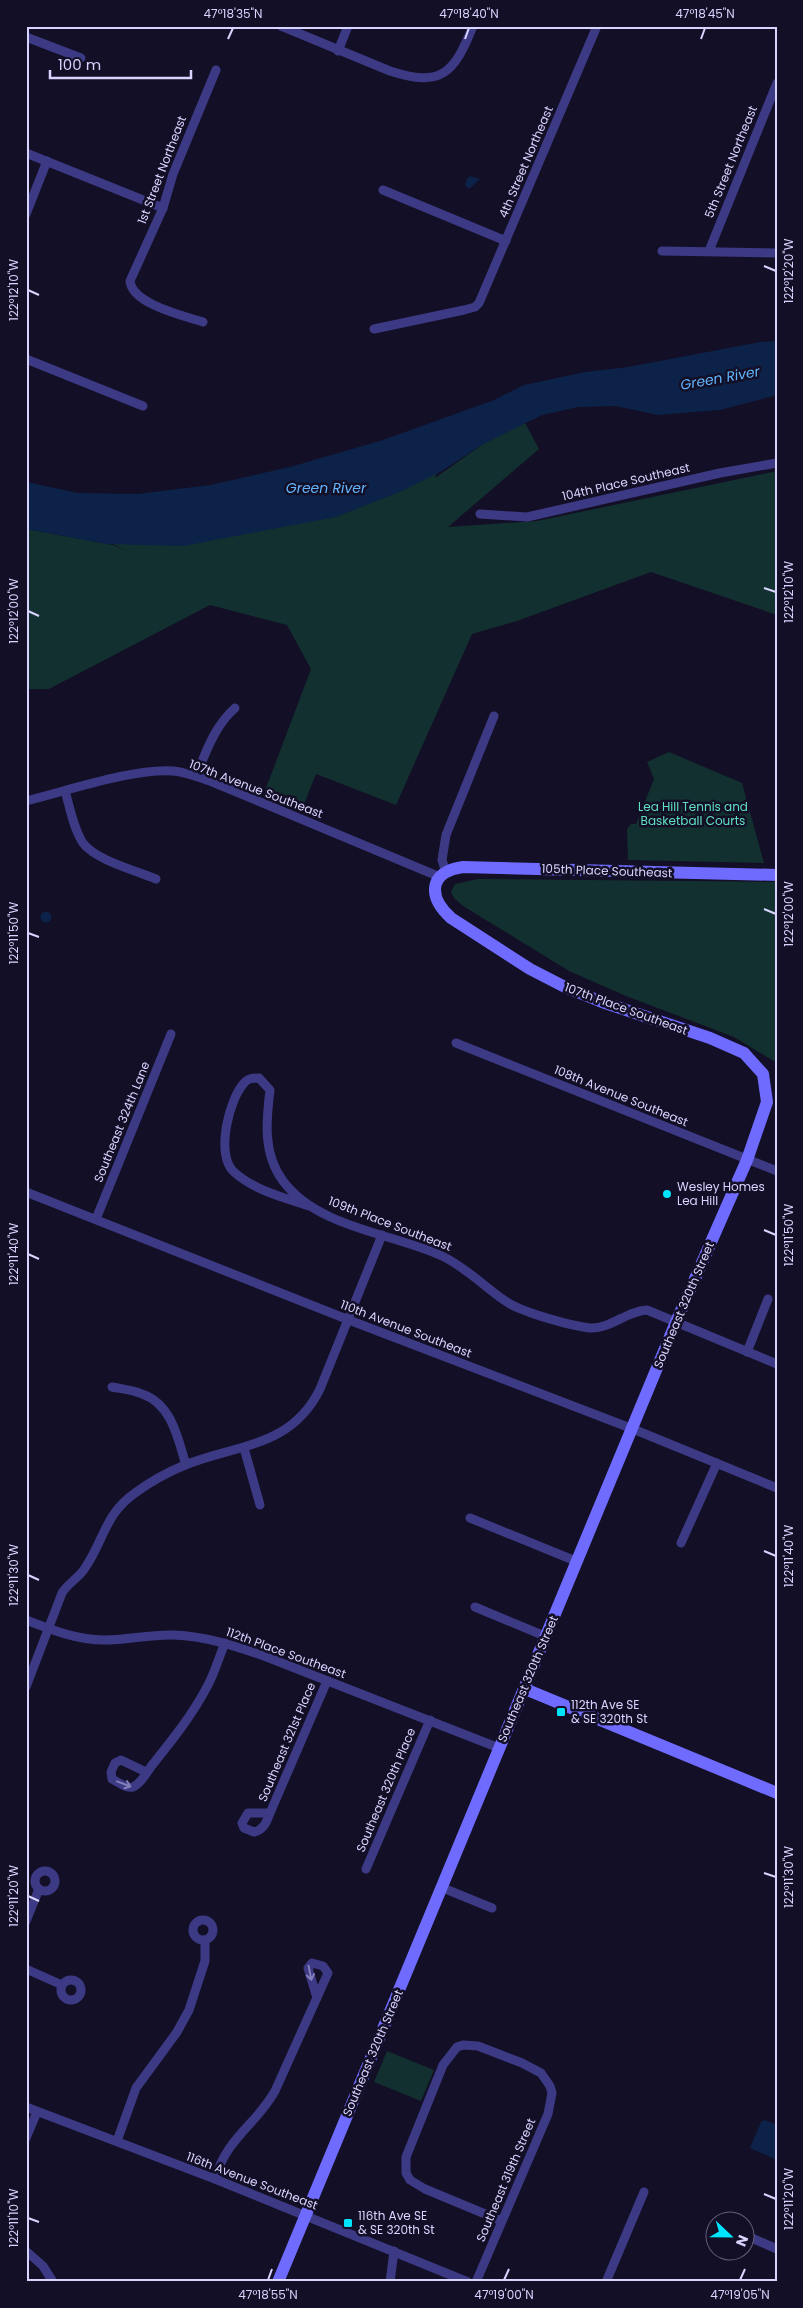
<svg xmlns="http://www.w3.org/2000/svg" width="803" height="2308" font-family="Poppins,sans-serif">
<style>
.green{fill:#12302f}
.water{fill:#0c2248}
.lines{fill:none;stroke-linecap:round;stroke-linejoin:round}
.street{stroke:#3d3a85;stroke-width:9}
.secondary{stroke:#6f6bff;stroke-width:12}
.oneway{stroke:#837fbc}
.ticks{fill:none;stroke:#d9d4ff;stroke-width:2}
.poi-dot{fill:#00e5ff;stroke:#130f26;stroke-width:2}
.labels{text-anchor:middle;stroke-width:5;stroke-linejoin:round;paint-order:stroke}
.street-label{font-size:12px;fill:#d9d4ff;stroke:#130f26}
.park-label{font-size:12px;fill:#5fe0c0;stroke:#130f26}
.poi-label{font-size:12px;fill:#d9d4ff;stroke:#130f26;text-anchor:start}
.water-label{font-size:14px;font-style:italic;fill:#62b6ff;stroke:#130f26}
.neatline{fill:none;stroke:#d9d4ff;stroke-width:2}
.ticks-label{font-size:12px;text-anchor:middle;fill:#d9d4ff}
</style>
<rect width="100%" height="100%" fill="#130f26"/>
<g class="green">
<polygon points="525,423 539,449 448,527 537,521 777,471 777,615 651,572 517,621 472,634 396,805 316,774 301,812 263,796 311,669 287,625 210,605 49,689 26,689 26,529 113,545 127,551 65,521 443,456 435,478 483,444"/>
<polygon points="669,752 742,783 764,863 628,860 627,829 631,824 636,824 654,779 647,762"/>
<polygon points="478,879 777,882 777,1063 734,1037 626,996 569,971 463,906 454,898 451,892 455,884"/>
<polygon points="387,2051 434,2070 421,2101 374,2082"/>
</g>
<g class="water">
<polygon points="470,176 480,179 469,189 465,185 467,179"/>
<polygon points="777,341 777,395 720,410 658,415 615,406 578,407 542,415 483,444 442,471 402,491 336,517 183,546 107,544 26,529 26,482 78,493 137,494 210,485 290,467 383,440 494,400 524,385 585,372 628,367 760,342"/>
<circle cx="46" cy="917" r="5.5"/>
<polygon points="765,2120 777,2125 777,2160 750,2148 761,2122"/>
</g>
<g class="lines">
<g class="street">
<path d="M281,26L390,71C442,88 454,73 473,26"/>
<polyline points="26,37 81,58"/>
<polyline points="338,51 348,26"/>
<polyline points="26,153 163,208"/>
<polyline points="383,190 506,241"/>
<polyline points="26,214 47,161"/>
<polyline points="662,251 777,253"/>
<polyline points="709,251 777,83"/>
<path d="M203,322C184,316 132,304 130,281L163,208L173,174L216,70"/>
<polyline points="374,329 464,310 475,307 479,303 597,26"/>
<polyline points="26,359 143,406"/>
<polyline points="480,514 527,517 720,473 777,463"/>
<path d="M196,776C207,750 214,727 235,708"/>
<path d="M65,791C70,807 73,828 83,843C95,860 137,871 156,879"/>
<path d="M26,801C67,791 133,768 173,771C186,772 198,777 210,781L440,877"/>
<polyline points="446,872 442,860 446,835 494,716"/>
<polyline points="456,1043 777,1171"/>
<polyline points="26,1192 349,1320 633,1429 777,1488"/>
<path d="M312,1207C286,1198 255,1191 234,1172C215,1155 229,1098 245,1082C249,1078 254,1078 259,1078L270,1090C266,1122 263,1154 283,1181C318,1228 392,1233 442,1256C469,1269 486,1289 510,1304C526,1313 571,1326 590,1328C611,1329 626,1311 647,1310L777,1364"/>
<polyline points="96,1219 171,1034"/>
<polyline points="747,1352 768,1299"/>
<path d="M112,1387C122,1389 133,1390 142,1394C172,1404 178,1439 186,1465"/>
<polyline points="244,1448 260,1505"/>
<polyline points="470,1518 578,1562"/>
<polyline points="681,1543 717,1463"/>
<polyline points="475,1607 547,1637"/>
<path d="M26,1620C52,1630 77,1640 104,1640C127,1640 151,1634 174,1635C205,1636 235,1646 264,1656L499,1748"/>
<path d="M26,1687L62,1593C68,1583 79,1578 85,1568C104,1540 105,1514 135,1493C150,1482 168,1472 185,1465C237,1444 291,1448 320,1389L382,1235"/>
<path d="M146,1772L121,1760L115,1763L111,1772L112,1779C118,1782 127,1789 133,1787C141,1784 148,1770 153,1764C173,1739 193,1714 208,1685C215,1672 219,1657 225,1643"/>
<path d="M270,1813H248L242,1823L244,1828L254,1832C264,1830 267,1821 270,1813L327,1681"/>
<polyline points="366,1869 430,1720"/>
<circle cx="45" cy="1881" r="10"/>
<polyline points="443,1888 492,1908"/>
<circle cx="203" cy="1930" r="10"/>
<polyline points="26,1921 39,1889"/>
<polyline points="26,1969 62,1985"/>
<circle cx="71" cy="1990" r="10"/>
<polyline points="26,2107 215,2179 468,2282"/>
<polyline points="26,2138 37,2112"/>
<polyline points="117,2141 136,2088 177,2032 189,2010 205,1961 205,1940"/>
<path d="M215,2179C227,2137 256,2125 275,2091L328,1973L323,1966L312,1963L308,1968L317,1998"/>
<polyline points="747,2236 777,2249"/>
<polyline points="26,2251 43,2266 53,2282"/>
<polyline points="390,2282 394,2251"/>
<polyline points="476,2282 548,2114 552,2093 550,2086 541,2073 522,2063 478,2046 463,2045 457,2047 443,2065 406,2157 406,2173 410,2180 425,2189 502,2221"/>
<polyline points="606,2282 644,2192"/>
</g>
<g class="secondary">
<polyline points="525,1689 777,1793"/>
<path d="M278,2282L676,1322L747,1160L767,1102L763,1074L744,1053L710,1038L602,1002L563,986L530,969L451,918C428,897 428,872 463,867L777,875"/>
</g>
</g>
<defs><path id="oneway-shaft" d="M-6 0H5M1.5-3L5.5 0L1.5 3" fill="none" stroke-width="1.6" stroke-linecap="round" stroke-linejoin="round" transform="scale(1.25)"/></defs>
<g class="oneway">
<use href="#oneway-shaft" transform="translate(124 1784) rotate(21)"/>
<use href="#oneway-shaft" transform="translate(310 1973) rotate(79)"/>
</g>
<path class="ticks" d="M228,39L233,28M465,39L469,28M701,39L705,28M764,266L776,271M28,290L39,295M764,588L776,592M28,611L39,616M764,909L776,914M28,933L39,937M764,1230L776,1235M28,1254L39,1259M764,1551L776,1556M28,1575L39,1580M764,1873L776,1877M28,1896L39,1901M764,2194L776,2199M28,2218L39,2222M268,2280L272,2269M504,2280L509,2269M740,2280L745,2269"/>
<g class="poi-dot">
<circle cx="667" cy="1194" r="5"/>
<rect x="556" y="1707" width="10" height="10" rx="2.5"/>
<rect x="343" y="2218" width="10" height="10" rx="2.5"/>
</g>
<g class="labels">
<g class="street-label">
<text transform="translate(526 162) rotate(-67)" y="4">4th Street Northeast</text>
<text transform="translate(731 162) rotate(-68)" y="4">5th Street Northeast</text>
<text transform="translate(162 170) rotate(-69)" y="4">1st Street Northeast</text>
<text transform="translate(626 482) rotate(-13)" y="4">104th Place Southeast</text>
<text transform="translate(256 789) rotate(21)" y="4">107th Avenue Southeast</text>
<text transform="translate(607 871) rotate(2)" y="4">105th Place Southeast</text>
<text transform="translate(626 1009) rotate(20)" y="4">107th Place Southeast</text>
<text transform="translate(621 1096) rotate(22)" y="4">108th Avenue Southeast</text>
<text transform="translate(122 1122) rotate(-68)" y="4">Southeast 324th Lane</text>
<text transform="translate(390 1224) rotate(21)" y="4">109th Place Southeast</text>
<text transform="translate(684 1305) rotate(-67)" y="4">Southeast 320th Street</text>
<text transform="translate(406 1329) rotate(21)" y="4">110th Avenue Southeast</text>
<text transform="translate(286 1653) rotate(20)" y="4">112th Place Southeast</text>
<text transform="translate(528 1679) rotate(-67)" y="4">Southeast 320th Street</text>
<text transform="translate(287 1742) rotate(-67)" y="4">Southeast 321st Place</text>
<text transform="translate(386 1790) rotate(-67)" y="4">Southeast 320th Place</text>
<text transform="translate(373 2053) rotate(-67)" y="4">Southeast 320th Street</text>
<text transform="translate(506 2180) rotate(-67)" y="4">Southeast 319th Street</text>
<text transform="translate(252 2181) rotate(21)" y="4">116th Avenue Southeast</text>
</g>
<g class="park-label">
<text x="693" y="811">Lea Hill Tennis and<tspan x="693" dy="14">Basketball Courts</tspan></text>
</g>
<g class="poi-label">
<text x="677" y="1191">Wesley Homes<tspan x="677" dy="14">Lea Hill</tspan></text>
<text x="571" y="1709">112th Ave SE<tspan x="571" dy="14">&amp; SE 320th St</tspan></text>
<text x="358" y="2220">116th Ave SE<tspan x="358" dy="14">&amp; SE 320th St</tspan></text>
</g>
<g class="water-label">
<text transform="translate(720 378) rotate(-10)" y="5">Green River</text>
<text x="326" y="493">Green River</text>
</g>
</g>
<rect width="803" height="2308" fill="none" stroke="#130f26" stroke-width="55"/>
<g transform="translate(730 2236) rotate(112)"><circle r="24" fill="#130f26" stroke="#625e7d"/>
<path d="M0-4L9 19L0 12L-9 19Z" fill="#00e5ff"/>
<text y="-8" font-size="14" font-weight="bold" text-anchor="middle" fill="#d9d4ff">N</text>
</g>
<path d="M50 70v8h141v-8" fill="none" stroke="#d9d4ff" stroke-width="2.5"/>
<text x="58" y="70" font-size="15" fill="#d9d4ff" stroke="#130f26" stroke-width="4" paint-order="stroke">100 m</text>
<rect x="28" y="28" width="748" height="2252" class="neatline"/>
<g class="ticks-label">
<text x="233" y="18">47°18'35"N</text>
<text x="469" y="18">47°18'40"N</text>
<text x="705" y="18">47°18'45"N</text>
<text transform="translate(789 271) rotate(-90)" y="4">122°12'20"W</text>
<text transform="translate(14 290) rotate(-90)" y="4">122°12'10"W</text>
<text transform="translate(789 592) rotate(-90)" y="4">122°12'10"W</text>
<text transform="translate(14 611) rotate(-90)" y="4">122°12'00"W</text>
<text transform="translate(789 914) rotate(-90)" y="4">122°12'00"W</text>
<text transform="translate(14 933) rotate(-90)" y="4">122°11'50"W</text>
<text transform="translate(789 1235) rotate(-90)" y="4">122°11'50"W</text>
<text transform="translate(14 1254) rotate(-90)" y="4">122°11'40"W</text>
<text transform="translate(789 1556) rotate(-90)" y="4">122°11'40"W</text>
<text transform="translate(14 1575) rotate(-90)" y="4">122°11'30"W</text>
<text transform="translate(789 1877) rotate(-90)" y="4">122°11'30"W</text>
<text transform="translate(14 1896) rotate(-90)" y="4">122°11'20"W</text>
<text transform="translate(789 2199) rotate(-90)" y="4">122°11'20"W</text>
<text transform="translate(14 2218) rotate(-90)" y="4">122°11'10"W</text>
<text x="268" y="2299">47°18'55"N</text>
<text x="504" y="2299">47°19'00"N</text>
<text x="740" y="2299">47°19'05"N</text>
</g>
</svg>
